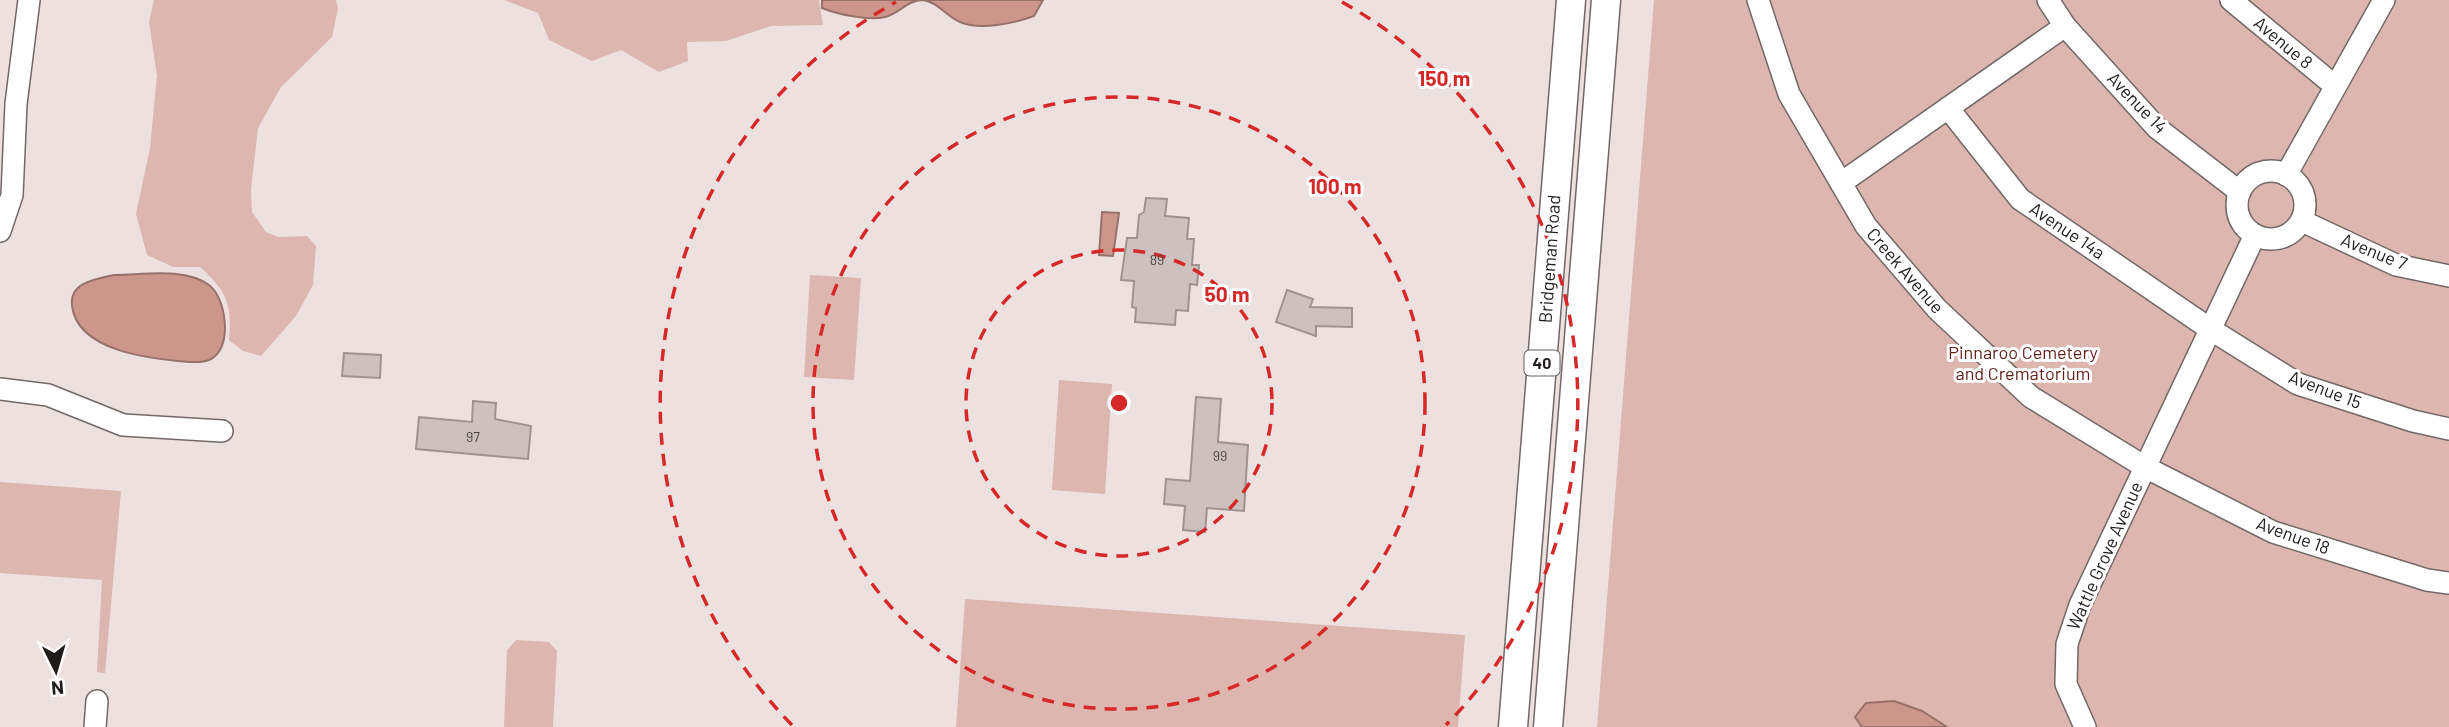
<svg xmlns="http://www.w3.org/2000/svg" width="2449" height="727" font-family="Barlow,sans-serif">
<style>
.green{fill:#dcb6af}
.water{fill:#cc968d;stroke:#98716b;stroke-width:2}
.building{fill:#cdc1c0;stroke:#9e9391;stroke-width:2}
.lines{fill:none;stroke-linecap:round;stroke-linejoin:round}
.minor-casing{stroke:#726867;stroke-width:24}
.major-casing{stroke:#726867;stroke-width:31}
.minor{stroke:#fff;stroke-width:21}
.major{stroke:#fff;stroke-width:28}
.ring{fill:none;stroke:#d62828;stroke-width:3.5;stroke-dasharray:12 9}
.labels{text-anchor:middle;stroke-width:6;stroke-linejoin:round;paint-order:stroke}
.number-label{font-size:14px;fill:#4b4544}
.shield{fill:#fff;stroke:#63605f;stroke-width:2}
.shield-label{font-size:16px;font-weight:bold;fill:#201c1b}
.street-label{font-size:18px;fill:#201c1b;stroke:#fff}
.park-label{font-size:18px;fill:#611f18;stroke:#fff}
.centre{fill:#d62828;stroke:#fff;stroke-width:3.5}
.ring-label{font-size:21px;text-anchor:middle;font-weight:bold;fill:#d62828;stroke:#fff;stroke-width:6;stroke-linejoin:round;paint-order:stroke}
</style>
<rect width="100%" height="100%" fill="#ece1df"/>
<g class="green">
<path d="M154,0H336L338,8L332,37L281,87L258,128L251,189L252,212L266,232L278,237L307,236L316,246L313,285L296,316L261,356L243,351L229,340C232,303 227,292 200,267H173L147,255L136,214L150,148L157,76L149,22Z"/>
<polygon points="504,0 819,0 823,25 771,26 726,41 687,42 688,61 659,72 621,50 592,61 549,40 538,13"/>
<polygon points="1654,0 2449,0 2449,727 1597,727"/>
<polygon points="810,275 861,278 854,380 804,377"/>
<polygon points="1059,380 1112,384 1105,494 1052,490"/>
<polygon points="0,482 121,491 105,673 97,672 102,580 0,573"/>
<polygon points="965,599 1465,635 1458,727 956,727"/>
<polygon points="516,640 549,642 557,651 553,727 504,727 507,650"/>
</g>
<g class="water">
<path d="M822,0H1043L1034,16C1015,23 980,31 960,22C947,17 938,2 923,0C907,0 899,14 885,17C868,21 837,14 822,8Z"/>
<polygon points="1102,212 1119,213 1113,256 1099,255"/>
<path d="M114,275C143,275 184,267 209,285C226,298 232,344 214,357C207,363 197,362 189,362C152,359 78,352 72,306C69,282 97,279 114,275Z"/>
<polygon points="1894,701 1922,711 1947,727 1862,727 1855,717 1866,703"/>
</g>
<g class="building">
<polygon points="1146,198 1167,199 1165,216 1189,218 1187,239 1194,239 1192,265 1199,265 1197,285 1190,284 1188,311 1176,310 1175,325 1135,322 1136,308 1132,307 1134,281 1121,280 1127,238 1137,238 1139,215 1144,212"/>
<polygon points="1287,290 1313,299 1310,307 1352,308 1352,327 1316,326 1316,336 1276,322"/>
<polygon points="344,353 381,355 380,378 342,376"/>
<polygon points="1196,397 1221,399 1218,442 1248,445 1244,511 1207,508 1205,532 1183,530 1185,506 1164,504 1166,479 1190,481"/>
<polygon points="473,401 496,403 495,419 531,426 528,459 416,449 419,417 472,422"/>
</g>
<g class="lines">
<defs>
<g id="minor">
<polyline points="1758,0 1789,94 1866,226 1937,309 2031,397 2145,467 2273,532 2427,580 2449,583"/>
<polyline points="2048,0 2065,26 2157,128 2240,192"/>
<polyline points="2231,0 2335,86"/>
<polyline points="1948,108 2020,199 2210,329 2298,384 2413,421 2449,429"/>
<circle cx="2271" cy="205" r="34"/>
<polyline points="2286,175 2384,0"/>
<polyline points="1841,183 2065,26"/>
<polyline points="2302,221 2396,265 2449,276"/>
<polyline points="0,231 12,195 16,104 29,0"/>
<polyline points="0,389 48,395 123,425 222,431"/>
<polyline points="95,727 97,701"/>
<polyline points="2085,727 2066,684 2067,644 2080,605 2255,235"/>
</g>
<g id="major">
<polyline points="1513,727 1571,0"/>
<polyline points="1548,727 1606,0"/>
</g>
</defs>
<use href="#minor" class="minor-casing"/>
<use href="#major" class="major-casing"/>
<use href="#minor" class="minor"/>
<use href="#major" class="major"/>
</g>
<g class="ring">
<circle cx="1119" cy="403" r="153"/>
<circle cx="1119" cy="403" r="306"/>
<path d="M792 725A459 459 0 0 1 896 2M1342 2A459 459 0 0 1 1446 725"/>
</g>
<g class="labels">
<g class="number-label">
<text x="1157" y="265">89</text>
<text x="473" y="442">97</text>
<text x="1220" y="461">99</text>
</g>
<rect class="shield" x="1524.5" y="350.5" width="35" height="25" rx="5"/>
<g class="shield-label">
<text x="1542" y="369">40</text>
</g>
<g class="street-label">
<text transform="translate(2283 43) rotate(40)" y="6">Avenue 8</text>
<text transform="translate(2137 103) rotate(46)" y="6">Avenue 14</text>
<text transform="translate(2067 231) rotate(34)" y="6">Avenue 14a</text>
<text transform="translate(2374 252) rotate(22)" y="6">Avenue 7</text>
<text transform="translate(1550 259) rotate(-86)" y="6">Bridgeman Road</text>
<text transform="translate(1905 271) rotate(49)" y="6">Creek Avenue</text>
<text transform="translate(2325 390) rotate(21)" y="6">Avenue 15</text>
<text transform="translate(2293 536) rotate(20)" y="6">Avenue 18</text>
<text transform="translate(2105 556) rotate(-66)" y="6">Wattle Grove Avenue</text>
</g>
<g class="park-label">
<text x="2023" y="359">Pinnaroo Cemetery<tspan x="2023" dy="21">and Crematorium</tspan></text>
</g>
</g>
<circle cx="1119" cy="403" r="10" class="centre"/>
<g class="ring-label">
<text x="1444" y="86">150 m</text>
<text x="1335" y="194">100 m</text>
<text x="1227" y="302">50 m</text>
</g>
<g transform="translate(56 671) rotate(175)" stroke="#ffffff" stroke-width="5" paint-order="stroke">
<path d="M0-5L12 26L0 18L-12 26Z" fill="#201c1b"/>
<text y="-10" font-size="19" font-weight="bold" text-anchor="middle" fill="#201c1b">N</text>
</g>
</svg>
